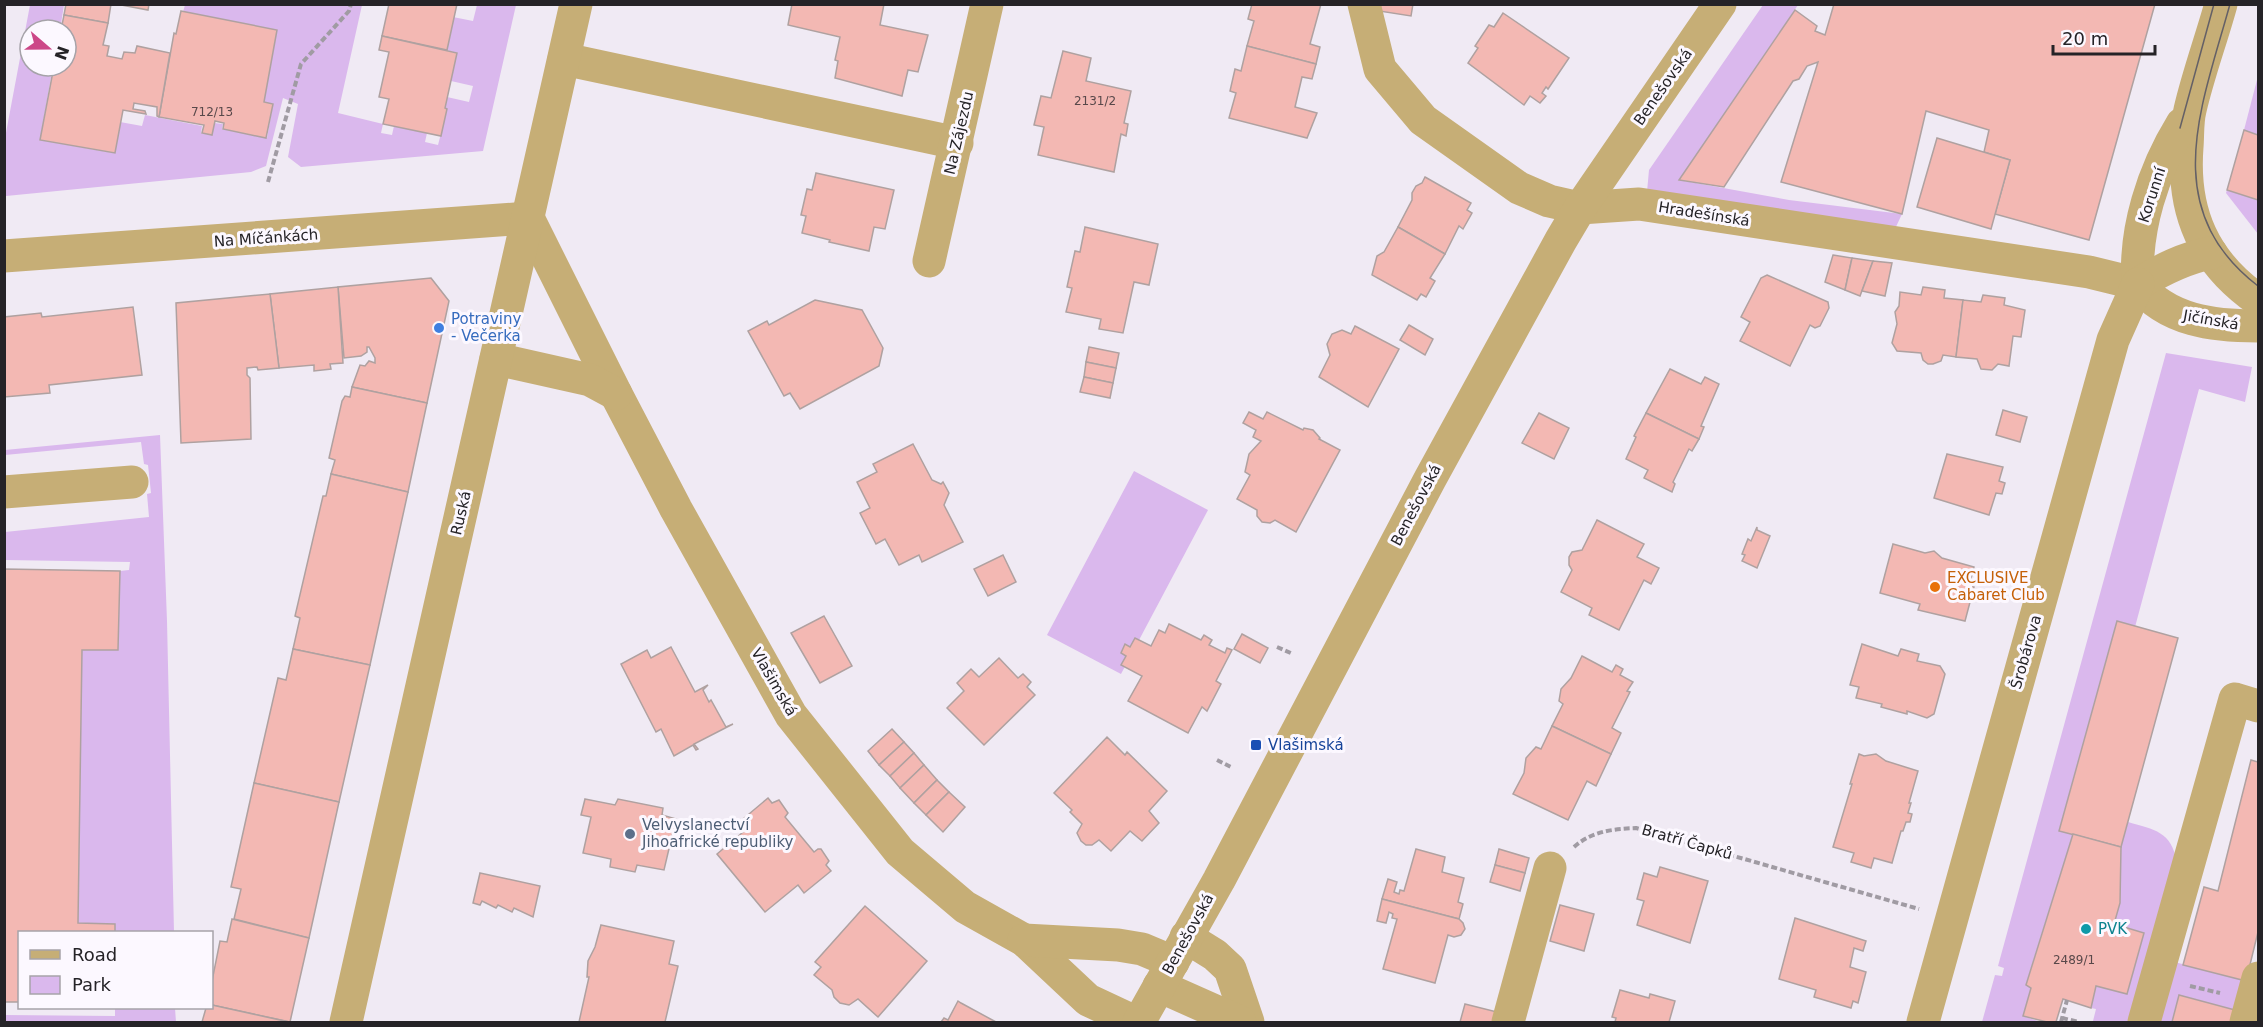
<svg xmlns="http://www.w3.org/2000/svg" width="2263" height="1027" font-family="'DejaVu Sans',sans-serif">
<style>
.green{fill:#dab8ed}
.building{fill:#f3b8b3;stroke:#afa1a0;stroke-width:1.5}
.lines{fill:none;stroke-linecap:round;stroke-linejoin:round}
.path{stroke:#a09ba3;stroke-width:4;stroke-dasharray:6 3;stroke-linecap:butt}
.minor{stroke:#c6ae76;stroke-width:33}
.tram{stroke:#646066;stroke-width:1.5}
.shop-dot{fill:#3f7fe0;stroke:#fcf8ff;stroke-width:2}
.food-dot{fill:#e8710a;stroke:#fcf8ff;stroke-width:2}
.transit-dot{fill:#1a4fb4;stroke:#fcf8ff;stroke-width:2}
.service-dot{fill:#5c6f8a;stroke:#fcf8ff;stroke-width:2}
.culture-dot{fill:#0f9aa8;stroke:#fcf8ff;stroke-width:2}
.labels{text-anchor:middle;stroke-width:6;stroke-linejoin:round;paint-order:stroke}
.number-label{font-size:12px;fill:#58484a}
.street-label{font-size:15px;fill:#252327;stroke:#fcf8ff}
.shop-label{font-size:15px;fill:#366cbe;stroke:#fcf8ff;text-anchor:start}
.food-label{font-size:15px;fill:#c56008;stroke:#fcf8ff;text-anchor:start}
.transit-label{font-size:15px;fill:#164399;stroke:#fcf8ff;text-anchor:start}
.service-label{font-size:15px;fill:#4e5e75;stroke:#fcf8ff;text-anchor:start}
.culture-label{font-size:15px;fill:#0d838f;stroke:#fcf8ff;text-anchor:start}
</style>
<rect width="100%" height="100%" fill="#f0eaf4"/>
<g class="green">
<polygon points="30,5 64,5 60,30 30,30 30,66 53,66 40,140 114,153 120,122 142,126 145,115 202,126 201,133 211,135 214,123 223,124 222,129 267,138 273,104 264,102 277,30 183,12 185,5 362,5 338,113 383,124 381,133 392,135 394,126 427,133 425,142 438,145 447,110 445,108 447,97 469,102 473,86 451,81 457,53 446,50 453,17 473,21 477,5 516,5 483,151 301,167 288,157 298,104 283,98 266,166 251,172 6,196 5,194 5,138"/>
<polygon points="1763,5 1798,5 1679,180 1789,200 1902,214 1894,231 1647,192 1649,170"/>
<polygon points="2258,76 2258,135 2244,130"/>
<polygon points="2227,190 2258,200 2258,234 2226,193"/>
<polygon points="2166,353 2252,367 2245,402 2199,389 2135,627 2117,622 2059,830 2073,834 2026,984 2031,988 2023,1016 2041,1022 1982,1022 1995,975 2002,976 2004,968 1998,966"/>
<polygon points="160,435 167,621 174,932 115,932 115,924 78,923 82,650 118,650 120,571 129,570 130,562 5,560 5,532 149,517 147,494 151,493 148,465 144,464 141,442 5,455 5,450"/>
<polygon points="1134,471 1208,510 1121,674 1047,635"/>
<path d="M2128,822C2155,830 2171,831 2177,862L2131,1022H2097L2093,1021L2096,1009L2091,1008L2096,986L2127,994L2144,933L2114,924L2121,847Z"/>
<polygon points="2171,961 2246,981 2235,1010 2179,995 2172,1022 2155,1022"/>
<polygon points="115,1008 175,1008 176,1022 5,1022 5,1015 115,1016"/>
</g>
<g class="building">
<polygon points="66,4 111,4 108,23 64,15"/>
<polygon points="116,4 149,4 148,10"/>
<polygon points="389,4 457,4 447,50 382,36"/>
<polygon points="792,4 884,4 880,25 928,35 918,72 908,70 902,96 835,78 838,61 835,60 840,37 788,25"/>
<polygon points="1252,4 1321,4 1310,44 1320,47 1316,64 1247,46 1254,21 1248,19"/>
<polygon points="1381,4 1413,4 1411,16 1379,11"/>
<polygon points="1834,4 2155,4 2089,240 1995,214 2010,160 1984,152 1989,130 1926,111 1902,214 1781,182 1818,62 1807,66 1799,79 1793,81 1724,187 1679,180 1795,10 1817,26 1815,31 1825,35"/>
<polygon points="181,11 277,30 264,102 273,104 266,138 223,129 224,123 215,121 212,135 202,133 204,125 159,117 174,33 176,34"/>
<polygon points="1503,13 1569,58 1548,89 1546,87 1542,93 1546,96 1540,103 1530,96 1524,105 1468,63 1478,48 1475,46 1489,25 1494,27"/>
<polygon points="64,15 108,23 103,45 109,46 107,56 122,59 124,52 135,53 137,46 170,53 159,117 157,116 157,107 134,103 133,109 145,111 146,114 123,110 115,153 40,140 54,66 66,66 66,30 61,30"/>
<polygon points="382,36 457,53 445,108 447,109 441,136 383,124 389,99 379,97 389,52 379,50"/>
<polygon points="1247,46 1316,64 1312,79 1302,77 1295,107 1317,113 1307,138 1229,118 1236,93 1230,91 1235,69 1241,71"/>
<polygon points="1063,51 1091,58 1086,81 1131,91 1124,123 1128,124 1126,136 1121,134 1114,172 1038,155 1044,127 1034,125 1041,96 1051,98"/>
<polygon points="2244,130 2258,135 2258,200 2227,190"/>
<polygon points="1937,138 2010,160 1991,229 1917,207"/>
<polygon points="816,173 894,190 885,229 874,227 869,251 829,242 830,240 802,233 806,216 801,215 807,189 812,190"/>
<polygon points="1425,177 1471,203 1467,210 1472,213 1463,229 1459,226 1445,254 1398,227 1412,200 1412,193 1416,186 1422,183"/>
<polygon points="1085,227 1158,244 1149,285 1134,282 1123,333 1099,329 1101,319 1066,312 1072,288 1067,287 1075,251 1080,252"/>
<polygon points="1398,227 1445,254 1430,278 1435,281 1426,297 1421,294 1417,300 1372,275 1377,256 1384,252"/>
<polygon points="1833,255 1852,258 1845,290 1825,282"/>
<polygon points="1852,258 1873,261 1860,296 1845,290"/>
<polygon points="1873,261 1892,263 1885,296 1862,291"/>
<polygon points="1767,275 1828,302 1829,308 1820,326 1815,328 1810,325 1790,366 1740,341 1750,322 1741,317 1761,278"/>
<polygon points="431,278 449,301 427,403 352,387 360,365 365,366 369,361 375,363 375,358 369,347 367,347 367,352 361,356 344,358 338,287"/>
<polygon points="338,287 343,363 330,364 331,369 314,371 314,365 279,368 270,294"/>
<polygon points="1923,287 1945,290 1944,298 1963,300 1956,357 1943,355 1941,361 1933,364 1928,364 1923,360 1921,353 1897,351 1892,343 1897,324 1895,312 1899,306 1900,292 1921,295"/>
<polygon points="270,294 279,368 258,370 257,367 247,368 247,375 250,378 251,439 181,443 176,303"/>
<polygon points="1983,295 2005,298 2004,305 2025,310 2021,337 2013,336 2009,366 1998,364 1992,370 1981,369 1977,359 1956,357 1963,300 1981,302"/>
<polygon points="815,300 862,310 883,348 879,366 800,409 790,393 784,396 748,331 767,321 769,325"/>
<polygon points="133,307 142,375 49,385 50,393 4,397 4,317 41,313 42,317"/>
<polygon points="1409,325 1433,339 1425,355 1400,340"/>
<polygon points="1355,326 1399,349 1368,407 1319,377 1330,355 1327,344 1332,334 1342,330 1351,334"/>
<polygon points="1089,347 1119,353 1116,368 1086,362"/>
<polygon points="1086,362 1116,368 1113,383 1084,377"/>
<polygon points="1670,369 1701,384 1705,377 1719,384 1701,426 1704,427 1699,439 1646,413"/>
<polygon points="1084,377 1113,383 1110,398 1080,392"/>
<polygon points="352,387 427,403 408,492 331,474 335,460 329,458 342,401 345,396 350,397"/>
<polygon points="2003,410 2027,417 2020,442 1996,435"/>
<polygon points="1249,412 1263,419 1267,412 1303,430 1304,428 1313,430 1320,438 1319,439 1340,450 1296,532 1275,520 1270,523 1262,522 1257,516 1257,510 1237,499 1250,475 1245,472 1249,454 1261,441 1253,437 1256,430 1243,423"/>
<polygon points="1539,413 1569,428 1554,459 1522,443"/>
<polygon points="1646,413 1699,439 1692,451 1689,449 1673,482 1675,484 1672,492 1644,478 1648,470 1626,459 1636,437 1634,436"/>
<polygon points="913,444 932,480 941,484 943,482 949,493 944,505 963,542 922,562 919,555 899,565 885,539 876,544 860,513 870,508 857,482 877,472 873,464"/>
<polygon points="1947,454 2003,467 1999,481 2005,483 2002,494 1996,493 1989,515 1934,498"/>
<polygon points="331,474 408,492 370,665 293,649 300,618 295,616 323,496 326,496"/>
<polygon points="1597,520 1644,544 1637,557 1659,568 1651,584 1644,580 1619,630 1589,615 1592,608 1561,592 1572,570 1569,565 1569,557 1572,552 1582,550"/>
<polygon points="1757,527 1757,530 1770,536 1757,568 1742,561 1745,555 1742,554 1748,539 1751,541"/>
<polygon points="1893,544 1925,553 1934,551 1942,558 1974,567 1969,586 1974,587 1965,621 1918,610 1920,604 1880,593"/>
<polygon points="1003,555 1016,582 988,596 974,569"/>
<polygon points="4,569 120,571 118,650 82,650 78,923 115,924 115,932 20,932 20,1002 4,1002"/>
<polygon points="824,616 852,666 820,683 791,633"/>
<polygon points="2117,621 2178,638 2121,847 2059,831"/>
<polygon points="1169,624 1201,640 1204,635 1212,640 1209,645 1225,653 1227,648 1232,650 1216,681 1221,684 1207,711 1202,707 1188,733 1128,701 1142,676 1121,665 1126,656 1121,653 1125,644 1130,647 1135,638 1151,646 1159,630 1165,633"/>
<polygon points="1242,634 1268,648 1260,663 1234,649"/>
<polygon points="1862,644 1898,656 1901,649 1919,654 1917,661 1940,666 1945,674 1934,714 1927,718 1907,711 1907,714 1881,707 1882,704 1856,698 1859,687 1850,685"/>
<polygon points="671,647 695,692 708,685 703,690 709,702 711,700 726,727 733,724 694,744 698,749 696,750 693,745 674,756 661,729 656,732 621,664 647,650 651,658"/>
<polygon points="293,649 370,665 339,802 254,783 278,678 286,680"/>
<polygon points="1582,656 1612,672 1616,665 1623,669 1620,675 1633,682 1627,691 1630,692 1612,728 1621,733 1611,754 1552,726 1563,704 1559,701 1561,689 1571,678"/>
<polygon points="999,658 1018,678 1023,674 1031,682 1027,687 1035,695 984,745 947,708 964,691 957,683 971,669 979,677"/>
<polygon points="1552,726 1611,754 1596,786 1587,781 1568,820 1513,794 1524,773 1526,758 1536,747 1541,749"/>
<polygon points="892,729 904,742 879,765 868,751"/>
<polygon points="1107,737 1125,755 1127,752 1167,791 1149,811 1159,823 1142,841 1130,831 1111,851 1099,840 1092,845 1086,845 1081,841 1077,833 1082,824 1070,812 1072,810 1054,793"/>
<polygon points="904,742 914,753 890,776 879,765"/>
<polygon points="914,753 924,765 900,788 890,776"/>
<polygon points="1859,754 1864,756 1876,754 1886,761 1918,771 1909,803 1911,803 1908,813 1912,814 1910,822 1906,822 1903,831 1901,831 1892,863 1874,858 1871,868 1851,862 1854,853 1833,847 1852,784 1850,784"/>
<polygon points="2251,760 2258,762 2258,932 2246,981 2183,965 2204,887 2218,891"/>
<polygon points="924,765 937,780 914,803 900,788"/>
<polygon points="937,780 949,792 926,815 914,803"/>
<polygon points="254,783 339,802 309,938 234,919 241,889 231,887"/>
<polygon points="949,792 965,807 943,832 926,815"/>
<polygon points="768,798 772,803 779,800 788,813 785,817 814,852 818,849 821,849 829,861 826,865 831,871 804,893 798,885 765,912 717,854 749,827 743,819"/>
<polygon points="585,799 615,805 618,799 663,808 662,815 676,819 664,870 637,865 635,872 610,867 611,859 583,853 591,817 581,815"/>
<polygon points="2073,834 2121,847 2120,903 2114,924 2144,933 2127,994 2096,986 2091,1008 2063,999 2056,1022 2047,1022 2023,1016 2031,988 2026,985"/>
<polygon points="1416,849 1445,857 1442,872 1464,878 1458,902 1463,904 1459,919 1382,899 1388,879 1397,882 1394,892 1399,894 1400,890 1404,891"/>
<polygon points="1499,849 1529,858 1525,873 1495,865"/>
<polygon points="1495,865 1525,873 1520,891 1490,882"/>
<polygon points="1660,867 1708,881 1690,943 1637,925 1644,901 1637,899 1644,873 1657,877"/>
<polygon points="480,873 540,886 533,917 514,908 512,912 498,905 496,908 482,901 480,905 473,903"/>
<polygon points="1382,899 1459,919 1463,923 1465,929 1461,935 1454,937 1448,935 1435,983 1383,969 1397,919 1392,918 1393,914 1389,912 1386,923 1377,921"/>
<polygon points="1560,905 1594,914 1584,951 1550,941"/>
<polygon points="865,906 927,961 878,1017 858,999 849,1005 840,1003 834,997 832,990 814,975 821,967 815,962"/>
<polygon points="1795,918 1866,941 1863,951 1854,948 1850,967 1866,972 1858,1003 1853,1001 1851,1008 1814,997 1816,990 1779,979"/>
<polygon points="232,919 309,938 290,1022 212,1005 212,981 220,941 227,942"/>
<polygon points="601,925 674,941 669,964 678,966 665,1022 579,1022 589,977 587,977 588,961 595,947"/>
<polygon points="1620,990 1649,998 1650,994 1675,1001 1669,1022 1615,1022 1616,1018 1612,1017"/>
<polygon points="2179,995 2235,1010 2231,1022 2172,1022"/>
<polygon points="958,1001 961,1003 996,1022 941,1022 944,1018 948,1020"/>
<polygon points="1465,1004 1497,1012 1494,1022 1460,1022"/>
<polygon points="212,1005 289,1022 202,1022 206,1008 212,1008"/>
</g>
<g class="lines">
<g class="path">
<polyline points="268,182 301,64 349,11 351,4"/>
<polyline points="1277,647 1293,654"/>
<polyline points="1217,760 1233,768"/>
<path d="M1574,847C1592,831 1613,829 1636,828L1919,909"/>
<polyline points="2190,986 2220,993"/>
<polyline points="2062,1018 2079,1022"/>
<polyline points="2061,1022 2067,1000"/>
</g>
<g class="minor">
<polyline points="1364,4 1380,69 1423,120 1519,188 1549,201 1580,208 1639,204 2089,272 2138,284"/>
<path d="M2221,4C2211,40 2198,75 2190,110C2187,122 2188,135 2187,147C2182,213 2204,262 2258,300"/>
<polyline points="564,59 957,143"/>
<polyline points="4,256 528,218 616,394 676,509 791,715 900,852 965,907 1024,940 1088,1000 1135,1022"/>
<polyline points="929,261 987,4"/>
<path d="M2138,284C2134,230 2153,171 2182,124"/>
<path d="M2138,284C2167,321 2214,326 2258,326"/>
<path d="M2138,284C2161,270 2184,258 2211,253"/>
<polyline points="496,359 590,380 616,394"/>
<polyline points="4,492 132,482"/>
<polyline points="1186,937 1215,955 1230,969 1248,1022"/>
<polyline points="1024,940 1118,945 1142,949 1173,962"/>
<polyline points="1159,986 1240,1022"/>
<polyline points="346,1022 576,4"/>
<polyline points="1139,1022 1219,880 1430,479 1561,240 1580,208 1720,4"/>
<polyline points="1508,1022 1550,868"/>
<polyline points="1923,1022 2113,340 2138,284"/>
<polyline points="2144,1022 2235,699 2258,706"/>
<polyline points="2246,1022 2258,978"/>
</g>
<g class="tram">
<path d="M2230,4C2202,106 2157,208 2258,286"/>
<polyline points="2180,128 2214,4"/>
</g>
</g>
<circle class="shop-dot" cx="439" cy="328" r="6"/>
<circle class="food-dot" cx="1935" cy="587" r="6"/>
<rect class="transit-dot" x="1250" y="739" width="12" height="12" rx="3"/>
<circle class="service-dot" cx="630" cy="834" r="6"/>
<circle class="culture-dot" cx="2086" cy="929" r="6"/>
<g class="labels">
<g class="number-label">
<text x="1095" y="105">2131/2</text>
<text x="212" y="116">712/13</text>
<text x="2074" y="964">2489/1</text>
</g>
<g class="street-label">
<text transform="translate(1663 87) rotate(-55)" y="5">Benešovská</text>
<text transform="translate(959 133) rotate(-77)" y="5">Na Zájezdu</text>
<text transform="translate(2152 195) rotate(-72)" y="5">Korunní</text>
<text transform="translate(1704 214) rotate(9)" y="5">Hradešínská</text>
<text transform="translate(266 238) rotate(-4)" y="5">Na Míčánkách</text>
<text transform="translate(2211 320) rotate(10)" y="5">Jičínská</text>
<text transform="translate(1416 505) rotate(-62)" y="5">Benešovská</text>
<text transform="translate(461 513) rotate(-77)" y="5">Ruská</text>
<text transform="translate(2026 652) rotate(-74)" y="5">Šrobárova</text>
<text transform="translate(774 682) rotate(60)" y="5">Vlašimská</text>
<text transform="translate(1687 842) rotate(16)" y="5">Bratří Čapků</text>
<text transform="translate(1188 934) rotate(-61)" y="5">Benešovská</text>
</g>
<g class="shop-label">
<text x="451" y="324">Potraviny<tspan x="451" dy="17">- Večerka</tspan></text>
</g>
<g class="food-label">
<text x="1947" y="583">EXCLUSIVE<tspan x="1947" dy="17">Cabaret Club</tspan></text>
</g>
<g class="transit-label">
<text x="1268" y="750">Vlašimská</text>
</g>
<g class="service-label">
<text x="642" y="830">Velvyslanectví<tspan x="642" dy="17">Jihoafrické republiky</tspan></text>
</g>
<g class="culture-label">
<text x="2098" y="934">PVK</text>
</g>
</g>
<rect width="2263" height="1027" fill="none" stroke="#252327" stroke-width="12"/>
<rect x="18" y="931" width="195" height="78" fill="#fcf8ff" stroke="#a6a3a9" stroke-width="1.5"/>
<rect x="30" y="950" width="30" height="9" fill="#c6ae76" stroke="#a6a3a9" stroke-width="1.5"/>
<text x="72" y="961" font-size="18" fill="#252327">Road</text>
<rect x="30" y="976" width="30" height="18" fill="#dab8ed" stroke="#a6a3a9" stroke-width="1.5"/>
<text x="72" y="991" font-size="18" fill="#252327">Park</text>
<g transform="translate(48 48) rotate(110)"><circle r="28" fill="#fcf8ff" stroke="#a6a3a9" stroke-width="1.5"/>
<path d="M0-4.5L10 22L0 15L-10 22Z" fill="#cc4788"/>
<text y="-9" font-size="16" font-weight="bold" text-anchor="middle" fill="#252327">N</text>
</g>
<path d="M2053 45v9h102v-9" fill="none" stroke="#252327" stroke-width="3"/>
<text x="2062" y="45" font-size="18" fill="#252327" stroke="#fcf8ff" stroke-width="4.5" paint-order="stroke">20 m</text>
</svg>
